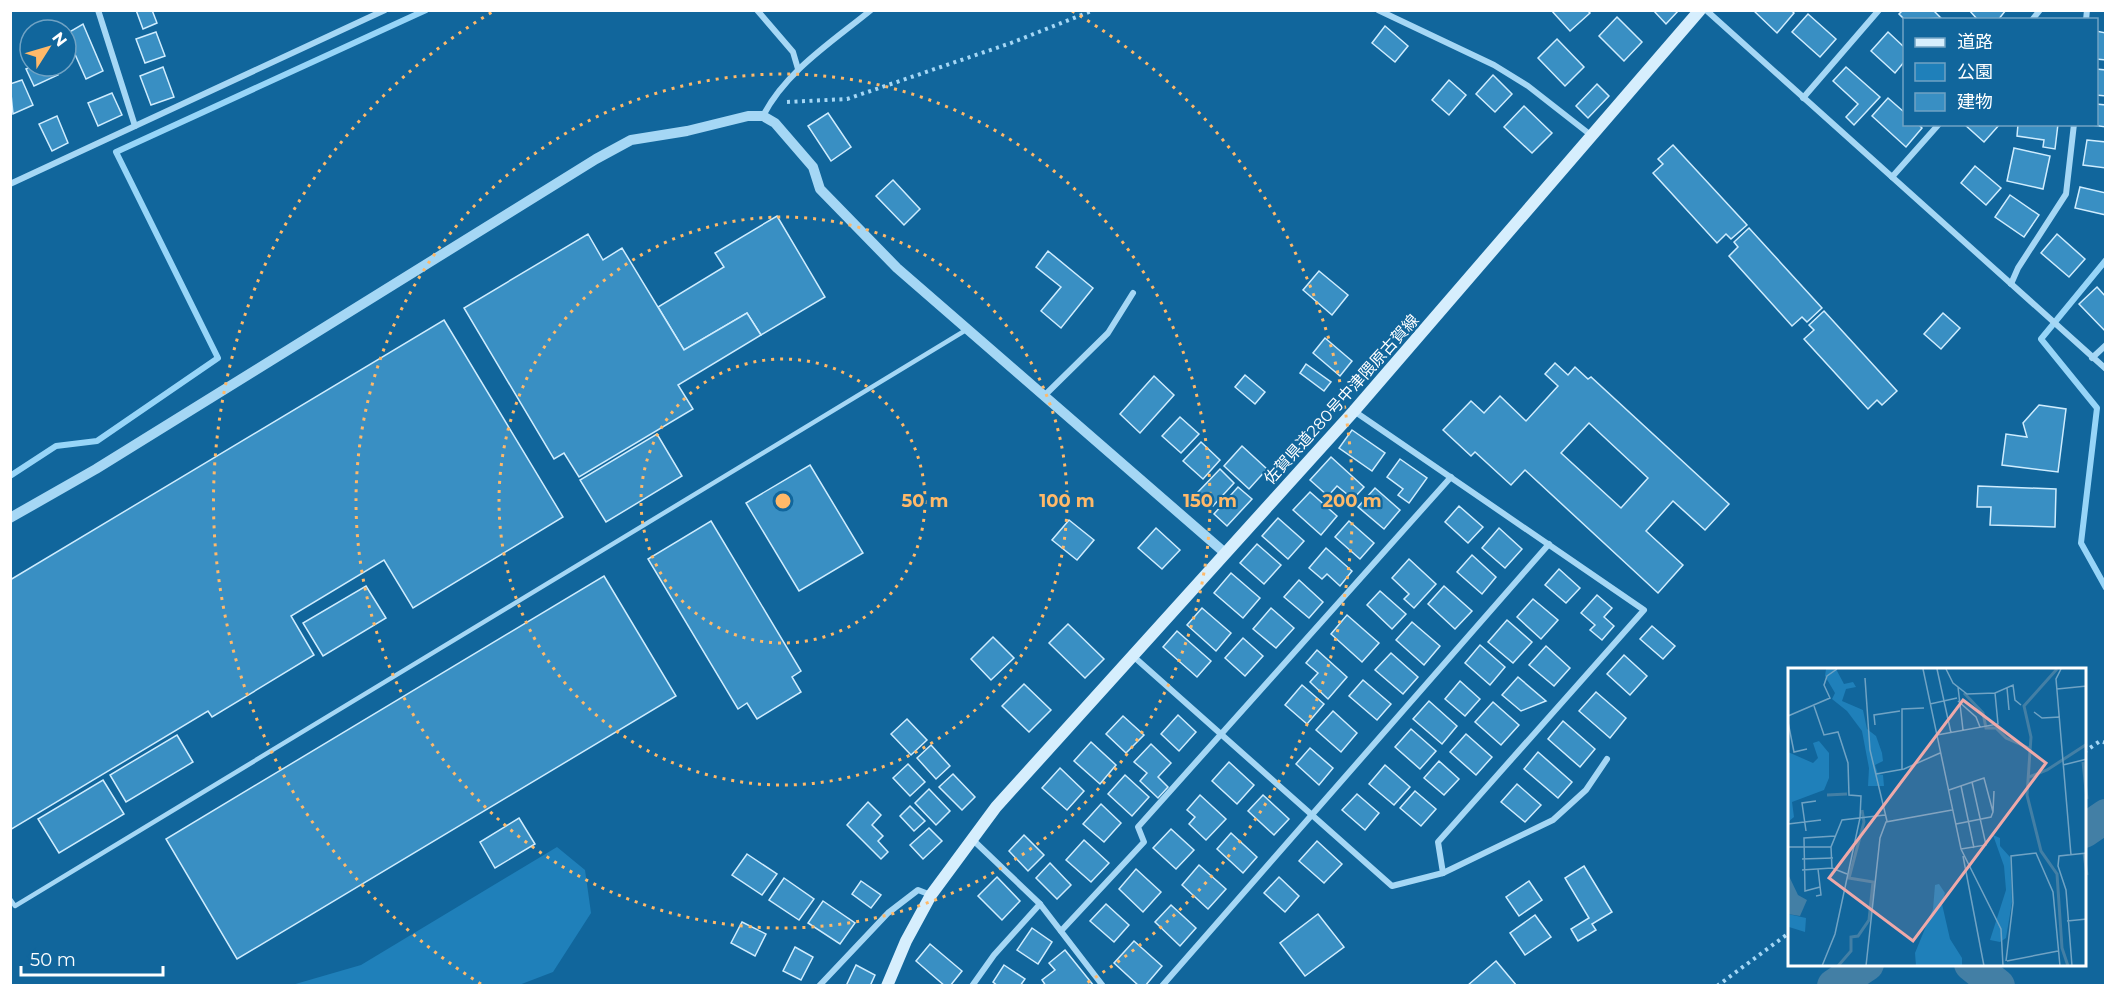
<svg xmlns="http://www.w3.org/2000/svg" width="2116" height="996" font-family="Montserrat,'Noto Sans JP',sans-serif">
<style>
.green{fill:#1f80ba}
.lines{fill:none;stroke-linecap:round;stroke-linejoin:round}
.stream{stroke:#97d5f8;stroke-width:6}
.river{stroke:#437fa5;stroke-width:34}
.building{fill:#398fc3;stroke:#ceecfe;stroke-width:1.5;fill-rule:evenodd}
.path{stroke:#a5d7f5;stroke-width:4;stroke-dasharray:3 4.5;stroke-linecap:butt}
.service{stroke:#a5d7f5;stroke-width:4.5}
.minor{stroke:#a5d7f5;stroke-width:6}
.tertiary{stroke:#a5d7f5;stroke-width:10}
.secondary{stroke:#d6eefd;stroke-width:12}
.ring{fill:none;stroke:#ffb969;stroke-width:3;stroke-dasharray:3 6}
.labels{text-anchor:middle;stroke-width:4.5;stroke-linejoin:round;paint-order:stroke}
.street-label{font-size:16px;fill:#fff;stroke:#11669c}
.inset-river{fill:none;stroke:#437fa5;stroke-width:3}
.inset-road{fill:none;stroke:#70a3c4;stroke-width:1.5}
.view{fill:#efa9a9;fill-opacity:0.15;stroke:#efa9a9;stroke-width:3}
.inset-edge{fill:none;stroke:#fff;stroke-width:3}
.centre{fill:#ffb969;stroke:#11669c;stroke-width:3}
.ring-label{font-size:18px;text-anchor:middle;font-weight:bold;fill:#ffb969;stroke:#11669c;stroke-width:4.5;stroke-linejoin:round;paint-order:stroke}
</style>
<rect width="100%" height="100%" fill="#11669c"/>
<polygon class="green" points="557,847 585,870 591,913 553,972 519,985 292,985 361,965"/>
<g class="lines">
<g class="stream">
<polyline points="2106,260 2041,339 2097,408 2081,543 2106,588"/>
<polyline points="10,476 56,446 97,441 218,358 116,152 426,10"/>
</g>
<g class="river">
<polyline points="2084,831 2106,816"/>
<polyline points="1971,964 1998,986"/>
<polyline points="1834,986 1867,964"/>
</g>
</g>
<g class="building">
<polygon points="136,10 152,10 157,23 143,29"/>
<polygon points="1551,10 1587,10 1590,13 1570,31"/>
<polygon points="1653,10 1679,10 1666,24"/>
<polygon points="1753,10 1791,10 1794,13 1777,33"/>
<polygon points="1903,10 1933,10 1941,18 1905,20 1899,14"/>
<polygon points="1969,10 2006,10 1998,20 1978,20"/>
<polygon points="1808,14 1836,39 1820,57 1792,32"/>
<polygon points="1617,17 1642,42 1624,61 1599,36"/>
<polygon points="83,24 103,71 86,79 66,34"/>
<polygon points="1385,26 1408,46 1395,62 1372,43"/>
<polygon points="2096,31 2106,33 2106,60 2096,59"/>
<polygon points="156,32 165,56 145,63 136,39"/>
<polygon points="1888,32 1904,47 1904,62 1895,73 1871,51"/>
<polygon points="1557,39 1584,67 1565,86 1538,58"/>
<polygon points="33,66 54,66 58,75 34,86 26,69"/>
<polygon points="163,67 174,97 151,105 140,76"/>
<polygon points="1846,67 1880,97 1854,125 1846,117 1858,104 1833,81"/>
<polygon points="2096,69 2106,70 2106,96 2096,95"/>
<polygon points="1493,75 1512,94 1495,112 1476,94"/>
<polygon points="22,80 33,105 13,114 10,84"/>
<polygon points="1449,80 1466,95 1449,115 1432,100"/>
<polygon points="1597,84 1609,96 1588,118 1576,106"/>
<polygon points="112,93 122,115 98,126 88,103"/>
<polygon points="1888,98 1904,112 1904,124 1918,124 1922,128 1906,147 1872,116"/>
<polygon points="2096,104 2106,105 2106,127 2092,125 2096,124"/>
<polygon points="1524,106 1552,133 1532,153 1504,127"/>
<polygon points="828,113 851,147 831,161 808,126"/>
<polygon points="57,116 68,143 52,151 39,124"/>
<polygon points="1964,124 2000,124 1984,142"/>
<polygon points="2018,124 2058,124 2055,149 2043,147 2044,140 2017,136"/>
<polygon points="2087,140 2106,142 2106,168 2083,165"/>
<polygon points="1673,145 1747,225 1731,239 1726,234 1717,243 1653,173 1663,164 1658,159"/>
<polygon points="2014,148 2050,156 2043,189 2007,181"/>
<polygon points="1975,166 2001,188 1986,205 1961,183"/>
<polygon points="893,180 920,209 904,225 876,196"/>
<polygon points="2080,187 2106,193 2106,215 2075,208"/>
<polygon points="2010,195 2039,215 2024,237 1995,217"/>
<polygon points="777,216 825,297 761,335 747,313 684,350 658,307 724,267 715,253"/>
<polygon points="1749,228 1822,308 1807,322 1802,317 1792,326 1729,256 1738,247 1734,242"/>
<polygon points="588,234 603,260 622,248 684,350 747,313 761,335 678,385 693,409 579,477 564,453 554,459 464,308"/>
<polygon points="2057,234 2085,259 2069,277 2041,253"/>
<polygon points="1048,251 1093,288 1061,328 1041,311 1061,287 1036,267"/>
<polygon points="1319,271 1348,295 1332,315 1303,290"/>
<polygon points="2097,287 2106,297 2106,332 2079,304"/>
<polygon points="1824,311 1897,391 1882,405 1877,400 1868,409 1804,339 1814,330 1809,325"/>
<polygon points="1943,313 1960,328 1941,349 1924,334"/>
<polygon points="444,320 563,517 413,608 384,560 291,616 314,655 212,717 208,711 10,830 10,580"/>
<polygon points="1325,338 1352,361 1340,376 1313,353"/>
<path d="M1555,363L1568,375L1575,367L1588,379L1591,377L1729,504L1705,530L1673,501L1646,531L1683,565L1658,593L1525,470L1511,485L1475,452L1471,456L1443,430L1471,401L1484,413L1500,396L1526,421L1558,386L1545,374ZM1589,423L1648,478L1621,508L1561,453Z"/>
<polygon points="1306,364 1331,382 1324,391 1300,373"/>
<polygon points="1245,375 1265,392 1255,404 1235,387"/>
<polygon points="1154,376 1174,395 1140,433 1120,414"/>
<polygon points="2039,405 2066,409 2058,472 2002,465 2006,434 2027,437 2023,423"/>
<polygon points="1180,417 1199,434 1181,453 1162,436"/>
<polygon points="1352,430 1385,453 1372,471 1339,448"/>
<polygon points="657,434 682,476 606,522 580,480"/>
<polygon points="1201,442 1220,460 1203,479 1183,461"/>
<polygon points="1242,446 1267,469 1249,489 1224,466"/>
<polygon points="1331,457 1364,487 1353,499 1337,486 1328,496 1310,480"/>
<polygon points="1400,459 1427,478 1409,503 1398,495 1403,489 1387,477"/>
<polygon points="810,465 863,553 799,591 746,503"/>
<polygon points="1220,469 1234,483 1213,506 1198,492"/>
<polygon points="1978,486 2056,489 2055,527 1990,525 1991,507 1977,507"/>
<polygon points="1238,487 1252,499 1227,526 1214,514"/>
<polygon points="1375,488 1400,510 1384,529 1358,507"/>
<polygon points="1310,492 1337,516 1321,535 1293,510"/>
<polygon points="1459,506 1483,527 1468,543 1445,522"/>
<polygon points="1278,518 1304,541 1288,559 1262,536"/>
<polygon points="1069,520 1094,540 1077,560 1052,540"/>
<polygon points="711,521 801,671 792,677 801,692 757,719 747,703 738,709 648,559"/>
<polygon points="1349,521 1374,543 1360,559 1335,537"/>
<polygon points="1156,528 1180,550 1162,569 1138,548"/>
<polygon points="1499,528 1522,549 1505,568 1482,548"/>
<polygon points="1257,544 1281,565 1264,584 1240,563"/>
<polygon points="1326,548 1352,571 1340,586 1327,574 1322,579 1309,568"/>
<polygon points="1472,555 1496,577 1482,594 1457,572"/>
<polygon points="1409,559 1436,584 1414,608 1404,599 1409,594 1392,578"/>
<polygon points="1559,569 1580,588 1566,603 1545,585"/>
<polygon points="1231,573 1260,598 1243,618 1214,593"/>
<polygon points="604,576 676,696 237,959 166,839"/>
<polygon points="1299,580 1323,602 1309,618 1284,597"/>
<polygon points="366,586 386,618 323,656 303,623"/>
<polygon points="1444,586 1472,611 1455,629 1428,604"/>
<polygon points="1380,591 1406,614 1392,629 1367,605"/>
<polygon points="1597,595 1612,608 1604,617 1614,626 1602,640 1590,630 1595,625 1581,613"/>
<polygon points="1533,599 1558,620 1541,639 1517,617"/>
<polygon points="1202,608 1231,633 1216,651 1187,625"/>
<polygon points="1271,608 1294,628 1276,648 1253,629"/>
<polygon points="1347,615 1379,643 1362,662 1331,634"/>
<polygon points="1507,620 1532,642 1513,663 1488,642"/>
<polygon points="1412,622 1440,646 1424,665 1396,640"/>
<polygon points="1068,624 1104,659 1085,678 1049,643"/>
<polygon points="1652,626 1675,646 1663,659 1640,639"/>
<polygon points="1177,631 1211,661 1197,677 1163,647"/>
<polygon points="993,637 1014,658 991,680 971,659"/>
<polygon points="1243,638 1263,656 1245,676 1225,658"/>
<polygon points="1480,645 1505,667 1490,685 1465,663"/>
<polygon points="1546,646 1570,668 1554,686 1529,665"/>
<polygon points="1317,650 1347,677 1328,699 1310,682 1318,673 1306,663"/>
<polygon points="1391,653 1418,677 1403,694 1375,670"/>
<polygon points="1624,655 1647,676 1630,695 1607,674"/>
<polygon points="1518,677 1546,701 1521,711 1502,695"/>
<polygon points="1363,680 1391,704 1377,720 1349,696"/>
<polygon points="1460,681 1480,699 1465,716 1445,699"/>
<polygon points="1024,684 1051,710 1029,732 1002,706"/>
<polygon points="1302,685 1324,704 1307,724 1285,705"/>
<polygon points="1596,692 1626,718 1610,738 1579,711"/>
<polygon points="1429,701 1457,726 1442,744 1413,719"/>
<polygon points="1493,702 1519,725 1501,745 1475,722"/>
<polygon points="1333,711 1357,733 1341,752 1316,730"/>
<polygon points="1178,715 1196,732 1179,751 1161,734"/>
<polygon points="1123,716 1144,735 1126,753 1106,734"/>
<polygon points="907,719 927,740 911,755 891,734"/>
<polygon points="1563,721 1595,749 1580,767 1548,739"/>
<polygon points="1411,729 1436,751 1420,769 1395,747"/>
<polygon points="1466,734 1492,757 1476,775 1450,752"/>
<polygon points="177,735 193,762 126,802 110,775"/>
<polygon points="1091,742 1116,765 1100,784 1074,761"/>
<polygon points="1151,744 1171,763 1158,777 1168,787 1158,798 1140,781 1147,773 1134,762"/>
<polygon points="931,745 950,766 936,779 917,758"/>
<polygon points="1310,748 1333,768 1319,785 1296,764"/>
<polygon points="1538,752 1572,782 1558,798 1524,769"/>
<polygon points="1439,761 1459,779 1444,795 1424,778"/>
<polygon points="1229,762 1254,785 1237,804 1212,781"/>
<polygon points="908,764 925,782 910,796 893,778"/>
<polygon points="1385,765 1410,787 1394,805 1369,784"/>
<polygon points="1060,768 1084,791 1067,810 1042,788"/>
<polygon points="953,774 975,797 962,810 939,787"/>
<polygon points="1125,775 1149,797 1132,816 1108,794"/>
<polygon points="103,780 124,814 59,853 38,819"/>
<polygon points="1517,784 1541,805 1525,822 1501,802"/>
<polygon points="929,789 950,811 936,825 915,803"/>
<polygon points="1415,791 1436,809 1421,826 1400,808"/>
<polygon points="1357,794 1379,813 1365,830 1342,810"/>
<polygon points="1200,795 1226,819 1206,840 1189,824 1195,817 1187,810"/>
<polygon points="1263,795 1289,819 1274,835 1248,811"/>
<polygon points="868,802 881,815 872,825 883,836 878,841 888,852 881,859 847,825"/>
<polygon points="1101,804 1121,823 1104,842 1083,824"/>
<polygon points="910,806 925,821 914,831 900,816"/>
<polygon points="519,818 535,844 495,868 480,842"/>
<polygon points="929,828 942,841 923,859 910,845"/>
<polygon points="1171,829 1194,850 1176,869 1153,848"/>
<polygon points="1231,833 1257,857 1243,873 1217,849"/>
<polygon points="1024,835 1044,855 1028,871 1009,851"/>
<polygon points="1084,840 1109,863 1091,882 1066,860"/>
<polygon points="1317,841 1342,864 1324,883 1299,861"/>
<polygon points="747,854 777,874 762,895 732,875"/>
<polygon points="1050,863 1071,885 1057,899 1036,878"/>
<polygon points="1199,865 1226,889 1208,909 1182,885"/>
<polygon points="1584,866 1612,912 1592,924 1596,930 1578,941 1571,929 1589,918 1565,878"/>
<polygon points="1136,869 1161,892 1143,912 1119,889"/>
<polygon points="997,877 1020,901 1002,920 978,896"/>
<polygon points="1279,877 1299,896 1285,912 1264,893"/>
<polygon points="784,878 814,899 799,920 769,900"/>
<polygon points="861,881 881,895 871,908 852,894"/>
<polygon points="1529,881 1542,900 1519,916 1506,897"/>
<polygon points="823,901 855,923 840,944 808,923"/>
<polygon points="1106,904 1129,925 1114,942 1090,921"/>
<polygon points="1171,905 1196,928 1180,946 1155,922"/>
<polygon points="1318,914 1344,947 1305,976 1280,943"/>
<polygon points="1535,915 1551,937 1525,955 1510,933"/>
<polygon points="742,922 766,934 755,956 731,943"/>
<polygon points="1032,928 1052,942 1038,964 1017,950"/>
<polygon points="1134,941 1162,966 1145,986 1139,986 1114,963"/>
<polygon points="930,944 962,971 950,986 945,986 916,961"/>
<polygon points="795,947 813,957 801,980 783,971"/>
<polygon points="1065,950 1094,986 1046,986 1042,980 1055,970 1049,963"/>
<polygon points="1496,961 1517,986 1467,986"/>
<polygon points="856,965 875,975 870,986 846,986"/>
<polygon points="1004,965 1025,979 1020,986 998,986 993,982"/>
</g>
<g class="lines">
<g class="path">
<polyline points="787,102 847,99 1011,43 1094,10"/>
<polyline points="2084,752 2100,741 2106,743"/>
<polyline points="1717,986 1789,933"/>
</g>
<polyline class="service" points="10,899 15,906 966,330"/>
<g class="minor">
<polyline points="98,10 135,126"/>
<polyline points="757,10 793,52 798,69"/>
<polyline points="1378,10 1494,65 1528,86 1592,136"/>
<polyline points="1706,10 2106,369"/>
<polyline points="2032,20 2040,10"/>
<polyline points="2086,20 2087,10"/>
<polyline points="1803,98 1879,10"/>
<path d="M763,116C786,71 832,42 871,10"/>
<polyline points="1892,177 1939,124"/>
<polyline points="10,184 385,10"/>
<polyline points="2011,284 2018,268 2066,194 2074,124"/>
<polyline points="2092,358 2106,345"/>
<polyline points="1046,394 1108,333 1133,293"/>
<polyline points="1133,656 1392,886 1443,873 1438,842 1644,610 1354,411"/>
<polyline points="972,839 1040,904 1103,986"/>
<polyline points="1443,873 1553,820 1586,790 1607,759"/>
<polyline points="1061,931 1144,842 1138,827 1451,477"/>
<polyline points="819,986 888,913 918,890 931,895"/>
<polyline points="972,986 994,955 1040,904"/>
<polyline points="1162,986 1549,544"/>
</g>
<polyline class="tertiary" points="10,518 96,469 596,159 631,140 687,131 748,116 763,116 775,123 813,167 820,189 897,268 1225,553"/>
<polyline class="secondary" points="887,986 906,941 931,895 996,807 1354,411 1700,10"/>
</g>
<g class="ring">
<circle cx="783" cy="501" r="142"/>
<circle cx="783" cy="501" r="284"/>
<circle cx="783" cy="501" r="427"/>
<path d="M481 984A569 569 0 0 1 494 11M1072 11A569 569 0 0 1 1085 984"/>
</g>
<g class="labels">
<g class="street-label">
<text transform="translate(1341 399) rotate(-48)" y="6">佐賀県道280号中津隈原古賀線</text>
</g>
</g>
<g transform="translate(1788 668)">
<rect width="298" height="298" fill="#11669c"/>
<path d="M38,1H48L56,16L65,14L68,19L58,21L54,33L75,42L79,61L88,68L94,85L95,93L87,97L90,106L95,107L96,118H80L81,100L74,63L59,43L44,31L47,25L37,8ZM31,73L41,85V110L36,122L4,134L6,149L0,154V84L25,95L30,90L25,75ZM205,167L212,170V178L222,189L224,234L218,270L212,274L202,272L218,222L216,198ZM151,216L157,225L154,236L162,271L174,290V298H128L127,285L145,241L147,217ZM0,246L18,250L17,264L1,259Z" fill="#1f80ba"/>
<path d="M0,206L10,227L19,232L12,248L0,246Z" fill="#437fa5"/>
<path class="inset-river" d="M269,1L236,38L243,69L239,127L253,183L269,206L274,280L280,298M176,25L195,45L198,60H208L218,70L243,81M295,94L299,131M241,109L259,102L299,76M39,127L59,126M296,185L299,207M50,298L63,283V269L70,268L81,252L85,214L61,210L76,154L74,142"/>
<path class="inset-road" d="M135,1L173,181L213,261L215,298M149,1L163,65M158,1L165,15L179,26L207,25M273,1L268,11L283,187M77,10L82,82L99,153M170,19L175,62M219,20L221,42M269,21L299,18M170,33L188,49L192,59M142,36L169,30M26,38L36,67L50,64L60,95L61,127L73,128L72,150L47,266L34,298M246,44L254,50L272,49M0,48L42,30L36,17L39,8L49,1M0,54L6,84L19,81M87,57L86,47L112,43M149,67L210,56L207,25L225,17L227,32L233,37M275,97L299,91M114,102V41L136,40M88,106L116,101L152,85M173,118L186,180M161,122L196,110L205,144L203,149L168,156M205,144L206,123M0,156L33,152M18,163L14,135L28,133M0,179H43M173,181L198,177L184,114M175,188L196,298M14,191L45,190M44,200L43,179L54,152L97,147M14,202L44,200L59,206M32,219L17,223L16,170L47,168M28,228L33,227L30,201M279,253L299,251M218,293L225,235L223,188L248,185L265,224L272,298M219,293L270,283M78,298L92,170L98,154L164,142M284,298L278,222L270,198L271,188L299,185"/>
<path class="view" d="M175,32L258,95L125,273L41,210Z"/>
<rect width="298" height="298" class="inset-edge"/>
</g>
<circle cx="783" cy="501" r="9" class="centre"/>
<g class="ring-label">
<text x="925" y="507">50 m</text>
<text x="1067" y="507">100 m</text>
<text x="1210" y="507">150 m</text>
<text x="1352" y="507">200 m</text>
</g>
<rect width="2116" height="996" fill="none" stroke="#ffffff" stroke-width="24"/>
<rect x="1903" y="18" width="195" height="108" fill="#11669c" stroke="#70a3c4" stroke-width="1.5"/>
<rect x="1915" y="38" width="30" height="9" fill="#d6eefd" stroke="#70a3c4" stroke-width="1.5"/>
<text x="1957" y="48" font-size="18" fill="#ffffff">道路</text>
<rect x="1915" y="63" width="30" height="18" fill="#1f80ba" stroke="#70a3c4" stroke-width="1.5"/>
<text x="1957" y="78" font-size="18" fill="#ffffff">公園</text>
<rect x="1915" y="93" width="30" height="18" fill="#398fc3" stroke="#70a3c4" stroke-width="1.5"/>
<text x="1957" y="108" font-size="18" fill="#ffffff">建物</text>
<g transform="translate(48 48) rotate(53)"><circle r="28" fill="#11669c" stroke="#70a3c4" stroke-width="1.5"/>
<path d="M0-4.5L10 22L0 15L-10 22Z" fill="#ffb969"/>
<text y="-9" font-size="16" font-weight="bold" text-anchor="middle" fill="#ffffff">N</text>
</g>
<path d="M21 966v9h142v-9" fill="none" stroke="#ffffff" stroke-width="3"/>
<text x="30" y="966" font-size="18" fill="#ffffff" stroke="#11669c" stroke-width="4.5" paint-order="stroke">50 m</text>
</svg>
